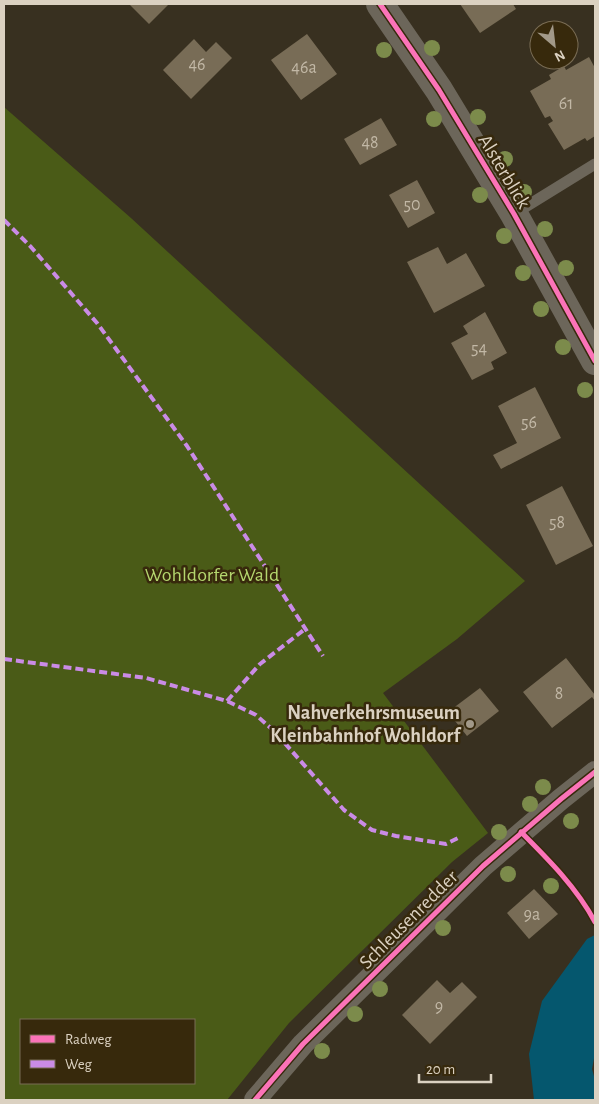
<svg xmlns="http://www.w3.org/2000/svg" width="599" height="1104" font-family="'Alegreya Sans',sans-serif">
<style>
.green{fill:#4a5b17;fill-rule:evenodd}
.water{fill:#05576e}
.building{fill:#786c56}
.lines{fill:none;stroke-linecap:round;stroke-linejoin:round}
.lane{stroke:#6c665a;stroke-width:11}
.street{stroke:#6c665a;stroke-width:22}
.secondary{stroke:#6c665a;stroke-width:28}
.quiet{stroke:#ca8be6;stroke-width:4;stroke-dasharray:8 4;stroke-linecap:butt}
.cycleway-casing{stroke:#37290c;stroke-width:8}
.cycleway{stroke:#fb73b8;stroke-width:5}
.tree{fill:#7c8b4b}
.poi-dot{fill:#a29989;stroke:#37290c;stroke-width:2}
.labels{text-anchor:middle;stroke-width:5;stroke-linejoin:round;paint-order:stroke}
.number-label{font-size:18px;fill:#c2b8a6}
.street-label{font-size:20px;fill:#dbd1c1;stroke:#37290c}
.park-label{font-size:20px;fill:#b4d66e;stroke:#37290c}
.poi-label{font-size:20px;font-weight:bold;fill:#dbd1c1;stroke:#37290c;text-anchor:end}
</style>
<rect width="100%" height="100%" fill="#383020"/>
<path class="green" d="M4,107L131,218L525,581L457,639L383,693L488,833L452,862L289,1023L227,1100H4ZM21,1020H194V1083H21Z"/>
<polygon class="water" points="595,935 595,1053 592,1069 595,1080 595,1100 534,1100 529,1054 542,1001 587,939"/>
<g class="building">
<polygon points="129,4 169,4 149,24"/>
<polygon points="460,4 513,4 516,9 480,33"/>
<polygon points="307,34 337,74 301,100 271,60"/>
<polygon points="194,39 206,52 216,42 232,58 191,99 163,70"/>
<polygon points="589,57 595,68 595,136 587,141 585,138 564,150 548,124 553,121 551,118 550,116 545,118 530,91 551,79 549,75 564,66 566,70"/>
<polygon points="381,118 397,145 360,165 344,139"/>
<polygon points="417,180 435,213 408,228 389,195"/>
<polygon points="438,247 447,264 466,253 485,286 434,313 407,262"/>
<polygon points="485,312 507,353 491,362 494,369 472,380 451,343 468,334 463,326"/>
<polygon points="535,387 561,438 501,469 493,455 517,443 498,406"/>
<polygon points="562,486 593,546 556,565 526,505"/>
<polygon points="566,658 595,695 595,701 592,697 552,728 523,692"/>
<polygon points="480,688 499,711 467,736 448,712"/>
<polygon points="534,889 558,914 529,939 507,913"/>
<polygon points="437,980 450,993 462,982 477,997 430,1044 402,1015"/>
</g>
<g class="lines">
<polyline class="lane" points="514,214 595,164"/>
<polyline class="street" points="255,1100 303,1044 483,866 561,799 595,772"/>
<polyline class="secondary" points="380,4 439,90 514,214 595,361"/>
<g class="quiet">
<polyline points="4,220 31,247 97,323 187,446 323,656"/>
<polyline points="4,659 146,678 227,701 256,715 274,731 344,810 372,830 396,836 446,844 460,837"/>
<polyline points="227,701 260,664 305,629"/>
</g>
<defs>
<g id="cycleway">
<polyline points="380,4 439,90 514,214 595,361"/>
<path d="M521,832C548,859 577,888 595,922"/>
<polyline points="255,1100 303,1044 483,866 561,799 595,772"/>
</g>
</defs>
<use href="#cycleway" class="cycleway-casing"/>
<use href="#cycleway" class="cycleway"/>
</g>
<g class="tree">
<circle cx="432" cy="48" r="8"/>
<circle cx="384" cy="50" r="8"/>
<circle cx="478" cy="117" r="8"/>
<circle cx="434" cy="119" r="8"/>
<circle cx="505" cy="159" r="8"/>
<circle cx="524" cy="192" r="8"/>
<circle cx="480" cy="195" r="8"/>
<circle cx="545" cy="229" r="8"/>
<circle cx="504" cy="236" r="8"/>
<circle cx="566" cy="268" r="8"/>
<circle cx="523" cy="273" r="8"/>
<circle cx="541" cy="309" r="8"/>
<circle cx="563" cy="347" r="8"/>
<circle cx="585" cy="390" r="8"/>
<circle cx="543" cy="787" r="8"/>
<circle cx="530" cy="804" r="8"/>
<circle cx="571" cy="821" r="8"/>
<circle cx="499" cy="832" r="8"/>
<circle cx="508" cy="874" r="8"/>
<circle cx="551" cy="886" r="8"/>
<circle cx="443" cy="928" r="8"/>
<circle cx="380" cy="989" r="8"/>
<circle cx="355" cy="1014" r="8"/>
<circle cx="322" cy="1051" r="8"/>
</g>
<circle class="poi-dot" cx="470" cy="724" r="5"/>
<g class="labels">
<g class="number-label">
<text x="197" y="70">46</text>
<text x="304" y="73">46a</text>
<text x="566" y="109">61</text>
<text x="370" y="148">48</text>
<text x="412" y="210">50</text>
<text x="479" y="354">54</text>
<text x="529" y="428">56</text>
<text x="557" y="528">58</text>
<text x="559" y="699">8</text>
<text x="532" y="920">9a</text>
<text x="439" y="1012">9</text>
</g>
<g class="street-label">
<text transform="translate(505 171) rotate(59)" y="7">Alsterblick</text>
<text transform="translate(408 919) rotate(-45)" y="7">Schleusenredder</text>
</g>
<g class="park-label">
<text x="212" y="581">Wohldorfer Wald</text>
</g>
<g class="poi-label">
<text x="460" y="719">Nahverkehrsmuseum<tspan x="460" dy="23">Kleinbahnhof Wohldorf</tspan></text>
</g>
</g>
<rect width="599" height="1104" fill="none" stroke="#dbd1c1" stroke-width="10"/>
<rect x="20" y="1019" width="175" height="65" fill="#37290c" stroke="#796c54"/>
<rect x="30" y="1035" width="25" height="8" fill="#fb73b8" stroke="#796c54"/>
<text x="65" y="1044" font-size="15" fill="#dbd1c1">Radweg</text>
<rect x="30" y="1060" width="25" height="8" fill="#ca8be6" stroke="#796c54"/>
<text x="65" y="1069" font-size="15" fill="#dbd1c1">Weg</text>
<g transform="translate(554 45) rotate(152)"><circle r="24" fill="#37290c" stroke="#796c54"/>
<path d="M0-4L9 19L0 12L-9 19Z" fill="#a29989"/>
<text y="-8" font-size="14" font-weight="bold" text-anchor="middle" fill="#dbd1c1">N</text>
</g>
<path d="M419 1074v8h72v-8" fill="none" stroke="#dbd1c1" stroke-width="2.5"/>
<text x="426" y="1074" font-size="15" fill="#dbd1c1" stroke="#37290c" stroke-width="4" paint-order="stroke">20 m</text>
</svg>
